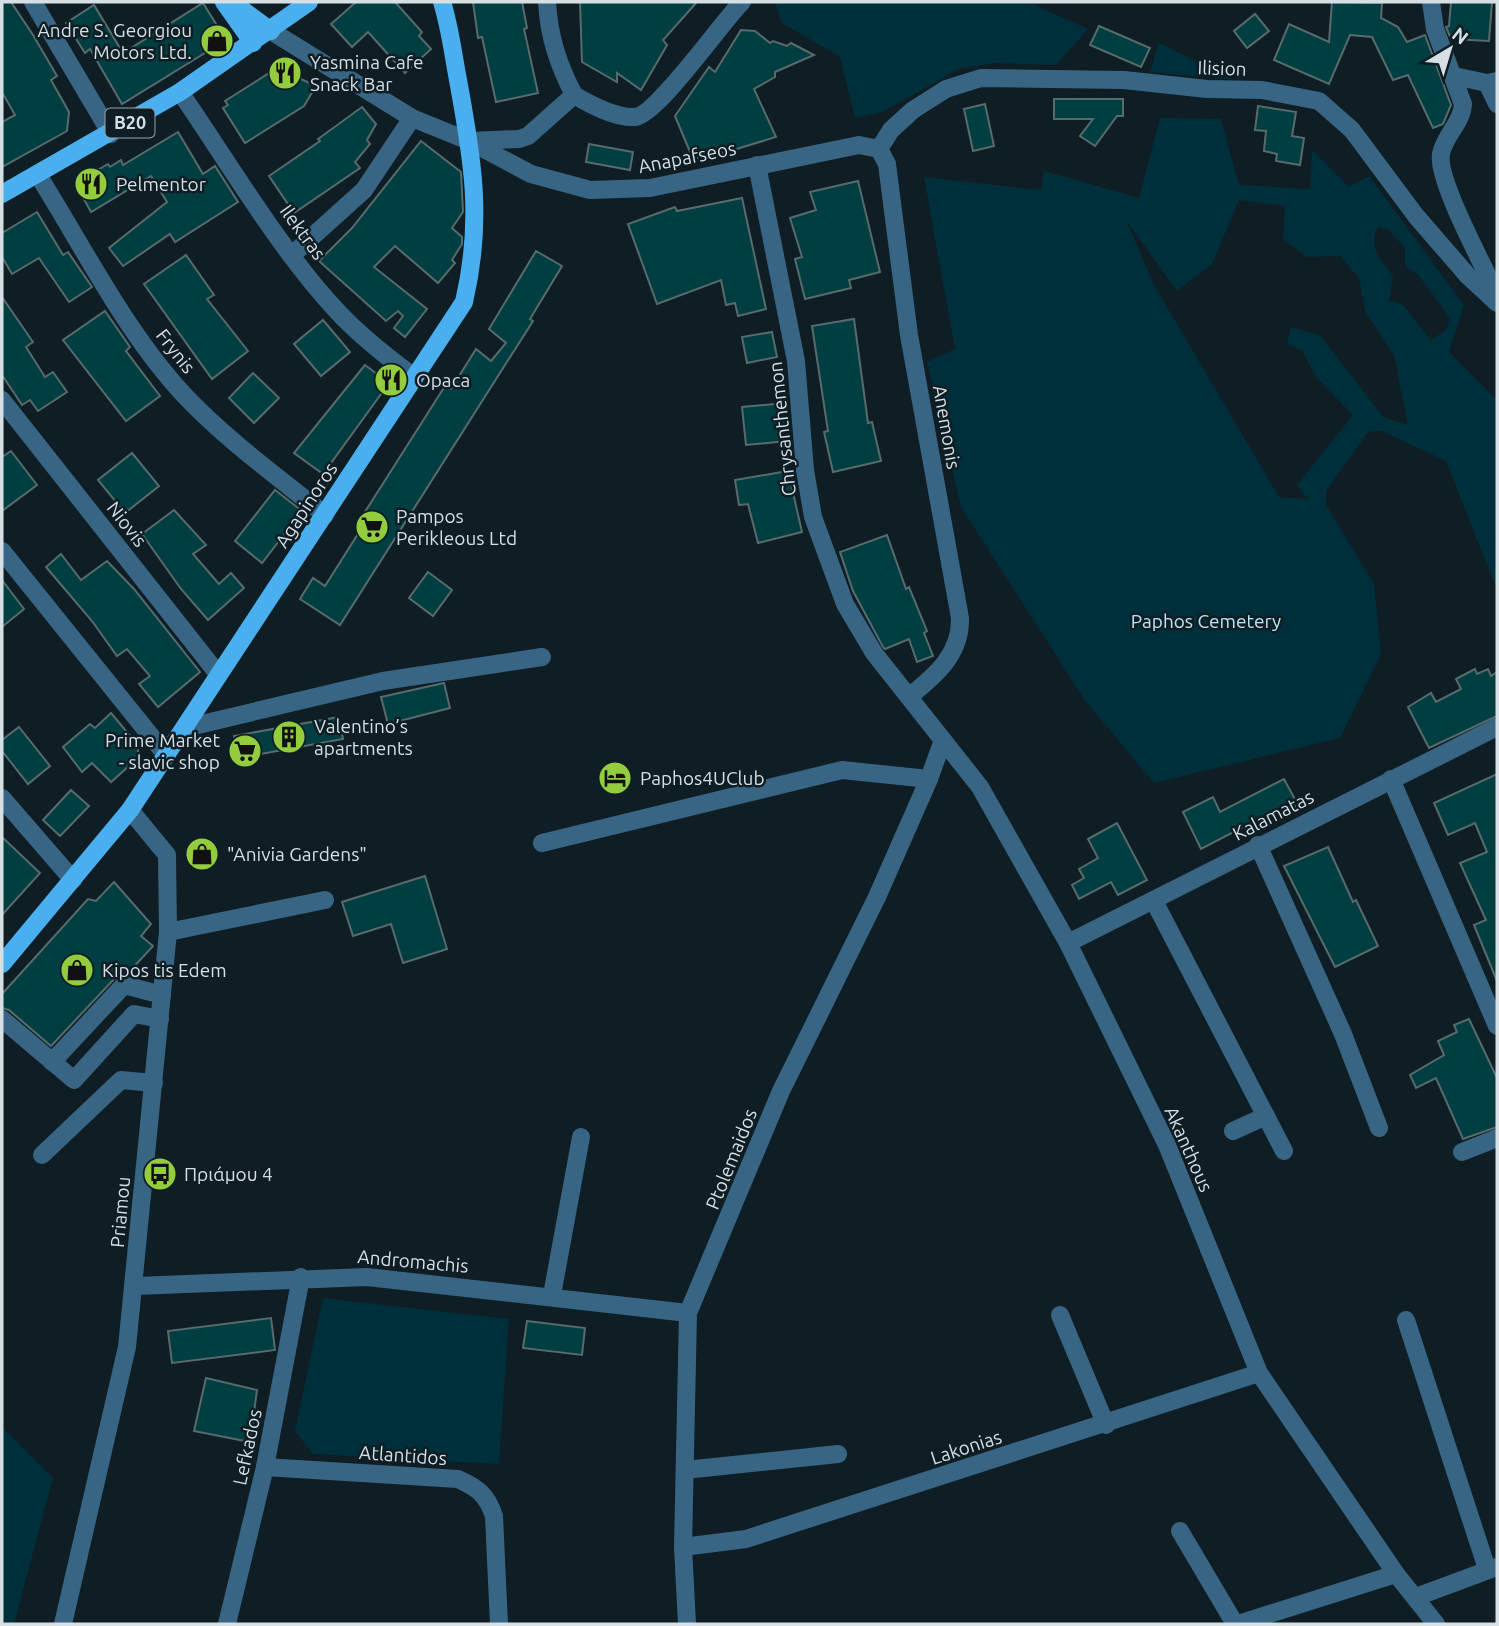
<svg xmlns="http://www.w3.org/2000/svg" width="1499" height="1626" font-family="Ubuntu,sans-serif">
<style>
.green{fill:#002f3c;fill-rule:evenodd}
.building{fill:#003e42;stroke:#576b6c;stroke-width:2}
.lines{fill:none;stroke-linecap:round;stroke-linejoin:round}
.minor{stroke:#386584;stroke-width:18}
.major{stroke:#49afef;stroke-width:18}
.labels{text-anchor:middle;stroke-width:5;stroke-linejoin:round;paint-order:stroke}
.shield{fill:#0f1e24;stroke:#9aa5aa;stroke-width:2}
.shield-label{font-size:18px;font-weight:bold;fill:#d6dfe3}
.poi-label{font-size:19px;fill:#d6dfe3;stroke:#0f1e24;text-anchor:start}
.street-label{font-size:19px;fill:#d6dfe3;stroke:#0f1e24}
.park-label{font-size:19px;fill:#bae6f6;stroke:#0f1e24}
</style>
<rect width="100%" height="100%" fill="#0f1e24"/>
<g class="green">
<polygon points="774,2 1028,2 1088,29 1056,65 994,63 959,69 882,112 855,118 840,57 782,23"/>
<polygon points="1159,43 1231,79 1150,72"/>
<path d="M1160,118L1221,119L1239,185L1310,189L1312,150L1349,187L1369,176L1464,305L1449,352L1497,400V590L1446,461L1382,431L1368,432L1326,491V505L1374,584L1381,654L1340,738L1154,783L1084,699L961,507L927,362L955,349L924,177L1041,190L1044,171L1139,198ZM1239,200L1285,206L1283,239L1307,257L1340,256L1359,278L1365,311L1394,355L1408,425L1383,417L1321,336L1291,327L1287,344L1302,350L1316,377L1353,415L1297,485L1308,499L1279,497L1154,285L1126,220L1177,291L1212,264ZM1378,227L1388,229L1405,248V266L1419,276L1450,318L1446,330L1431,340L1402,304L1389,301L1393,276C1381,260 1367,247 1378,227Z"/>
<polygon points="323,1298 509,1319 499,1464 313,1454 295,1431"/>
<polygon points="2,1427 53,1478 14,1624 2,1624"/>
</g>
<g class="building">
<polygon points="2,2 11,2 33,35 57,76 51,80 69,112 67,131 2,167 2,122 15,115 2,92"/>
<polygon points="356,2 395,2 422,32 419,36 431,49 405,73 368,32 352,47 331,24"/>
<polygon points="473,2 522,2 527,28 524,29 538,93 496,102 482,37 478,38"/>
<polygon points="580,2 697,2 663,40 667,45 641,90 617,73 617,82 582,62"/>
<polygon points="1332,2 1382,3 1381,18 1398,27 1407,42 1425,35 1451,105 1443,124 1433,128 1408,75 1393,80 1372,37 1350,35 1329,84 1274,60 1289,24 1329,42"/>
<polygon points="1451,2 1492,2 1489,41 1451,39 1446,27 1449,26"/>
<polygon points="203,3 226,40 122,104 90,49 85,53 66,23 94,5 123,53"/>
<polygon points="1255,14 1269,31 1247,48 1234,31"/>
<polygon points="1099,26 1150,48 1141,67 1090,45"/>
<polygon points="741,30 755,31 770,43 773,41 787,46 791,43 814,55 775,72 775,77 754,89 776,137 720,154 693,159 675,116 709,67 715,72"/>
<polygon points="277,68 316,86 304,106 245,143 223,108 228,105 225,101"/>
<polygon points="1054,99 1123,99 1123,116 1117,116 1095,146 1080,136 1093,119 1054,119"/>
<polygon points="985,104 994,146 973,151 964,109"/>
<polygon points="1258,106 1296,112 1292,136 1304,138 1300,165 1276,161 1277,154 1264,151 1266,131 1255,130"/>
<polygon points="362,107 376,124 367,140 370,144 355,162 360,168 294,213 269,176 320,141 318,139"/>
<polygon points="178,132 203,174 215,166 238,202 175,242 170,234 123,266 109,248 167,202 151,176 91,212 79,190 89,175 108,164 110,167 121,160 123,165"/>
<polygon points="421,141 461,172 463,212 452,228 462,237 462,244 452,260 455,263 438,283 395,246 374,267 427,309 405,337 394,328 403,316 398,311 386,321 319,261 352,228"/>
<polygon points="589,144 633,152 630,170 586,162"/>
<polygon points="858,181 880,272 849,280 851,288 805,299 795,259 802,257 790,218 816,210 810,192"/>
<polygon points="742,198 766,309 738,316 735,303 726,305 721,280 657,304 628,224 675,207 677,211"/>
<polygon points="37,212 63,255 68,252 92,287 69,302 39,258 12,274 2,257 2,233"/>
<polygon points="536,251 562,266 530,319 533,321 340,625 300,599 313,578 325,586 368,518 363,515 445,386 451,389 476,349 491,361 506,343 489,329"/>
<polygon points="186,255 214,295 207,299 248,351 212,379 144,284"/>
<polygon points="2,297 33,342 26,347 45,377 53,372 67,392 38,411 30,400 22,405 2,375"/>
<polygon points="105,311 130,347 126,351 160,396 126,421 63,340"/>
<polygon points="854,319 868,423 872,422 881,461 833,472 824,432 828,431 812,326"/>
<polygon points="323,320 350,352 321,376 294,344"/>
<polygon points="772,332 777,357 747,363 742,337"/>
<polygon points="365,365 389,383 323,474 294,453"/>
<polygon points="253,373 279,398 254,423 229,398"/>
<polygon points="785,403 788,441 746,445 742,407"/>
<polygon points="11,451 37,485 2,511 2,457"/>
<polygon points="132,453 159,486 125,513 98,480"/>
<polygon points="788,471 802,532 758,543 748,504 739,505 735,480"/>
<polygon points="275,490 302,511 262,563 235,541"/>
<polygon points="174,510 206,545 193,554 219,584 231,573 244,588 208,620 181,589 142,534"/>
<polygon points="887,535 906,589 909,587 927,631 924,633 933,656 917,662 909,639 885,649 883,647 853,591 840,552"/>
<polygon points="61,554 81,580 107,561 134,589 200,672 158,707 139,684 150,676 127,649 117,656 92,621 46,567"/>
<polygon points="428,572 452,590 433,616 409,598"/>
<polygon points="2,580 24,609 2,627"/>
<polygon points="1475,669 1477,674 1488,669 1491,676 1497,672 1497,716 1429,748 1408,707 1431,693 1436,702 1461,689 1456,679"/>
<polygon points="444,683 450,708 388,724 381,697"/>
<polygon points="111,713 137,744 139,757 111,782 92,763 82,772 63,747 90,724 95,728"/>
<polygon points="339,717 343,739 239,758 234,736"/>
<polygon points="19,727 50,766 28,784 2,751 2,740"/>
<polygon points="1497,774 1497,981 1474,925 1486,920 1460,863 1487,852 1475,823 1448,835 1434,803"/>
<polygon points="1284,779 1298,805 1249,830 1247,825 1201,849 1183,812 1213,797 1220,812"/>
<polygon points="71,790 89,806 60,836 43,820"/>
<polygon points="1117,823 1147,880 1118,895 1111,882 1079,899 1072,885 1084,878 1079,869 1098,858 1088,839"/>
<polygon points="2,837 40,873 2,915"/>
<polygon points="1328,847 1353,902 1356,900 1378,946 1335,967 1284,866"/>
<polygon points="425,876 447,949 403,963 391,924 353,936 342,902"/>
<polygon points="114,882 151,924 141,936 153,946 127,974 116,977 51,1046 9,1010 2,1008 2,994 88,899 96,901"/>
<polygon points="1469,1019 1497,1078 1497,1127 1463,1139 1436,1078 1416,1088 1410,1075 1444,1055 1438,1041 1457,1032 1454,1025"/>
<polygon points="271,1318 275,1350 172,1363 168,1331"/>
<polygon points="527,1321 585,1328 582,1355 523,1348"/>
<polygon points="206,1378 257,1390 250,1442 194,1431"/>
</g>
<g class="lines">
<g class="minor">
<polyline points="33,2 111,134"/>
<path d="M547,2C549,37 558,64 574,95"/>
<path d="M1431,2L1435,29L1463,104C1462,123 1444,136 1441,154C1436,179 1485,268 1497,295"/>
<polyline points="271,31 412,118 469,141 531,174 590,190 650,188 859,145 879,149"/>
<polyline points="1454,76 1487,83 1497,81"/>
<polyline points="1487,83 1497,104"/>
<path d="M180,92C229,163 279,249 337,311C360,336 387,357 414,377"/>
<path d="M574,95C591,105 615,118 635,117C657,115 721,23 742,2"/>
<polyline points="469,141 519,139 528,136 574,95"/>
<polyline points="879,149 891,130 913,110 946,89 981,78 1124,80 1207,89 1262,90 1319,101 1352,130 1416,216 1468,276 1497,303"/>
<path d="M879,149L887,164L909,335L960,618C961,654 936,675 910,696"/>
<polyline points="757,165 796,361 805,470 813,517 845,604 874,653 980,787 1068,943 1167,1145 1259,1373 1396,1574 1436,1624"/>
<path d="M38,175C84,248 127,335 186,397C228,441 278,477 325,515"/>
<polyline points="292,255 364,190 412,118"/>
<polyline points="2,400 218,674"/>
<polyline points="2,551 167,756"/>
<polyline points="185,728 383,681 542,657"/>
<polyline points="1391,779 1497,1026"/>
<polyline points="2,798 73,880"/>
<polyline points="542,843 842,770 929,779"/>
<polyline points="1258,845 1343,1034 1379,1128"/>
<polyline points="1154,901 1284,1151"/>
<polyline points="168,932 325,900"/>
<polyline points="1068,943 1497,727"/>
<polyline points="2,1019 74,1080 134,1014 160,1019"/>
<polyline points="52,1062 124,985 162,995"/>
<polyline points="1233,1131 1266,1116"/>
<polyline points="1462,1152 1497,1138"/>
<polyline points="42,1155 121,1080 154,1083"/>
<polyline points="135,1286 367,1277 688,1313"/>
<polyline points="552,1295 581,1137"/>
<polyline points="1060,1315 1106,1425"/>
<polyline points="1406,1320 1487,1569"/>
<path d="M265,1467L458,1479C478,1488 487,1495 494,1516L499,1624"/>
<polyline points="685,1470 838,1454"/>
<polyline points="1180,1531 1235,1624"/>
<polyline points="683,1547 746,1539 1259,1373"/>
<polyline points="1416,1597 1497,1567"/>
<polyline points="63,1624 127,1347 168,932 167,855 130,810"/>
<polyline points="227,1624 265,1467 301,1277"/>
<polyline points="687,1624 683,1547 688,1313 781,1091 877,897 929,779 943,740"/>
<polyline points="1238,1624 1396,1574"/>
</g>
<g class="major">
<polyline points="224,2 253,43"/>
<polyline points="232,2 271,31"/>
<polyline points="2,194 180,92 309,2"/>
<path d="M2,964L130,810L464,302C483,221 473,161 458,80C453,54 450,27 442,2"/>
</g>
</g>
<defs>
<symbol id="shop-disc" viewBox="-11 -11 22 22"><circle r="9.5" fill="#93cc3d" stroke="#0f1e24"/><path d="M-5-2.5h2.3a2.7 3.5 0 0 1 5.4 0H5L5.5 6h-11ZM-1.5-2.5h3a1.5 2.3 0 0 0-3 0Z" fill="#111"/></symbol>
<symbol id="restaurant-disc" viewBox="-11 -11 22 22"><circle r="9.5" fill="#93cc3d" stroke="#0f1e24"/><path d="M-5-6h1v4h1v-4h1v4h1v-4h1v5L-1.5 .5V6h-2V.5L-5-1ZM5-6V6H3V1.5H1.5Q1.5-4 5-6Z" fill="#111"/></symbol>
<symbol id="supermarket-disc" viewBox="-11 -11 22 22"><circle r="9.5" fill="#93cc3d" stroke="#0f1e24"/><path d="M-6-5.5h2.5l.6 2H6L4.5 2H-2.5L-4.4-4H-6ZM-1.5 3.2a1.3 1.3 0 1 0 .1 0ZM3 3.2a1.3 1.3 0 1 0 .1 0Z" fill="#111"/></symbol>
<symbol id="building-disc" viewBox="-11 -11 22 22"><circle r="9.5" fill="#93cc3d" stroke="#0f1e24"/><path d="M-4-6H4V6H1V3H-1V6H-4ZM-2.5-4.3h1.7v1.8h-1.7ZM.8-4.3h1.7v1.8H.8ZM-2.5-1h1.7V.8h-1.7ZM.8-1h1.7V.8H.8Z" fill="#111"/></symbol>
<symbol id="hotel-disc" viewBox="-11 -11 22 22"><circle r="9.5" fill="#93cc3d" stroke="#0f1e24"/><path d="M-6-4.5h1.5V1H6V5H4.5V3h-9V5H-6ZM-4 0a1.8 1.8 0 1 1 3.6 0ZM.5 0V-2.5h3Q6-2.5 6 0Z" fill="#111"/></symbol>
<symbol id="bus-disc" viewBox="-11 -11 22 22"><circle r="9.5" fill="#93cc3d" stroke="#0f1e24"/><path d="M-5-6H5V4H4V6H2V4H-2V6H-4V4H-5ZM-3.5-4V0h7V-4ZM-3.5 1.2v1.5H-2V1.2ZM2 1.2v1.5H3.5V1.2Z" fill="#111"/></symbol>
</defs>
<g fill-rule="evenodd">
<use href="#shop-disc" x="198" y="22" width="38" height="38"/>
<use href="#restaurant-disc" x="266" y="54" width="38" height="38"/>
<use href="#restaurant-disc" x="72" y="165" width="38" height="38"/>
<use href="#restaurant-disc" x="372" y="361" width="38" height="38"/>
<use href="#supermarket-disc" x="353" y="508" width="38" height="38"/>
<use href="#building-disc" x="270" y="718" width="38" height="38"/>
<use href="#supermarket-disc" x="226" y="732" width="38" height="38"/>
<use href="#hotel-disc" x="596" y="759" width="38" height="38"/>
<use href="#shop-disc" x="183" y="835" width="38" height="38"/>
<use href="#shop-disc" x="58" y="951" width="38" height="38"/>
<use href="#bus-disc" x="141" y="1155" width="38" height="38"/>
</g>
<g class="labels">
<rect class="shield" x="105.5" y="108.5" width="49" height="29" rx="5"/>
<g class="shield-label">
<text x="130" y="129">B20</text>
</g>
<g class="poi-label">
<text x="192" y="37" text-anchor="end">Andre S. Georgiou<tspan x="192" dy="22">Motors Ltd.</tspan></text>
<text x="310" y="69">Yasmina Cafe<tspan x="310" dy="22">Snack Bar</tspan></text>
<text x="116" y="191">Pelmentor</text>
<text x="416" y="387">Opaca</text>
<text x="396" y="523">Pampos<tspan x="396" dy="22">Perikleous Ltd</tspan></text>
<text x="314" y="733">Valentino’s<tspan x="314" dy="22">apartments</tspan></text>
<text x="220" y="747" text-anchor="end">Prime Market<tspan x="220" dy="22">- slavic shop</tspan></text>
<text x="640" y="785">Paphos4UClub</text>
<text x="227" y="861">"Anivia Gardens"</text>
<text x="102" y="977">Kipos tis Edem</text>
<text x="184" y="1181">Πριάμου 4</text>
</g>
<g class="street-label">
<text transform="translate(1222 68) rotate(2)" y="7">Ilision</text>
<text transform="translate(687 157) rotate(-11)" y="7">Anapafseos</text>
<text transform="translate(303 232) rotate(54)" y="7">Ilektras</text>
<text transform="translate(176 351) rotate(52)" y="7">Frynis</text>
<text transform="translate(947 427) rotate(80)" y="7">Anemonis</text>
<text transform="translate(782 429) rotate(-96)" y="7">Chrysanthemon</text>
<text transform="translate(306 505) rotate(-57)" y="7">Agapinoros</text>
<text transform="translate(127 524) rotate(52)" y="7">Niovis</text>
<text transform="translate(1273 815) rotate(-27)" y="7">Kalamatas</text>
<text transform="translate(1189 1149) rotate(66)" y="7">Akanthous</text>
<text transform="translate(731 1159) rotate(-68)" y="7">Ptolemaidos</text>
<text transform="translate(120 1212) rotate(-85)" y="7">Priamou</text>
<text transform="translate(413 1261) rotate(5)" y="7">Andromachis</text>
<text transform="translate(247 1447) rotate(-78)" y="7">Lefkados</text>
<text transform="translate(966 1447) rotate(-18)" y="7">Lakonias</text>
<text transform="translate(403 1455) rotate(4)" y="7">Atlantidos</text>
</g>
<g class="park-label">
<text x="1206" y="628">Paphos Cemetery</text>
</g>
</g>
<rect width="1499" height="1626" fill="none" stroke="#d6dfe3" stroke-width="7"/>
<g transform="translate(1450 49) rotate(38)" stroke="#0f1e24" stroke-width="5" paint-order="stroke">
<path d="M0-5L12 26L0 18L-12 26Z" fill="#d6dfe3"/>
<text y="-10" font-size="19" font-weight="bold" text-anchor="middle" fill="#d6dfe3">N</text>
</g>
</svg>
